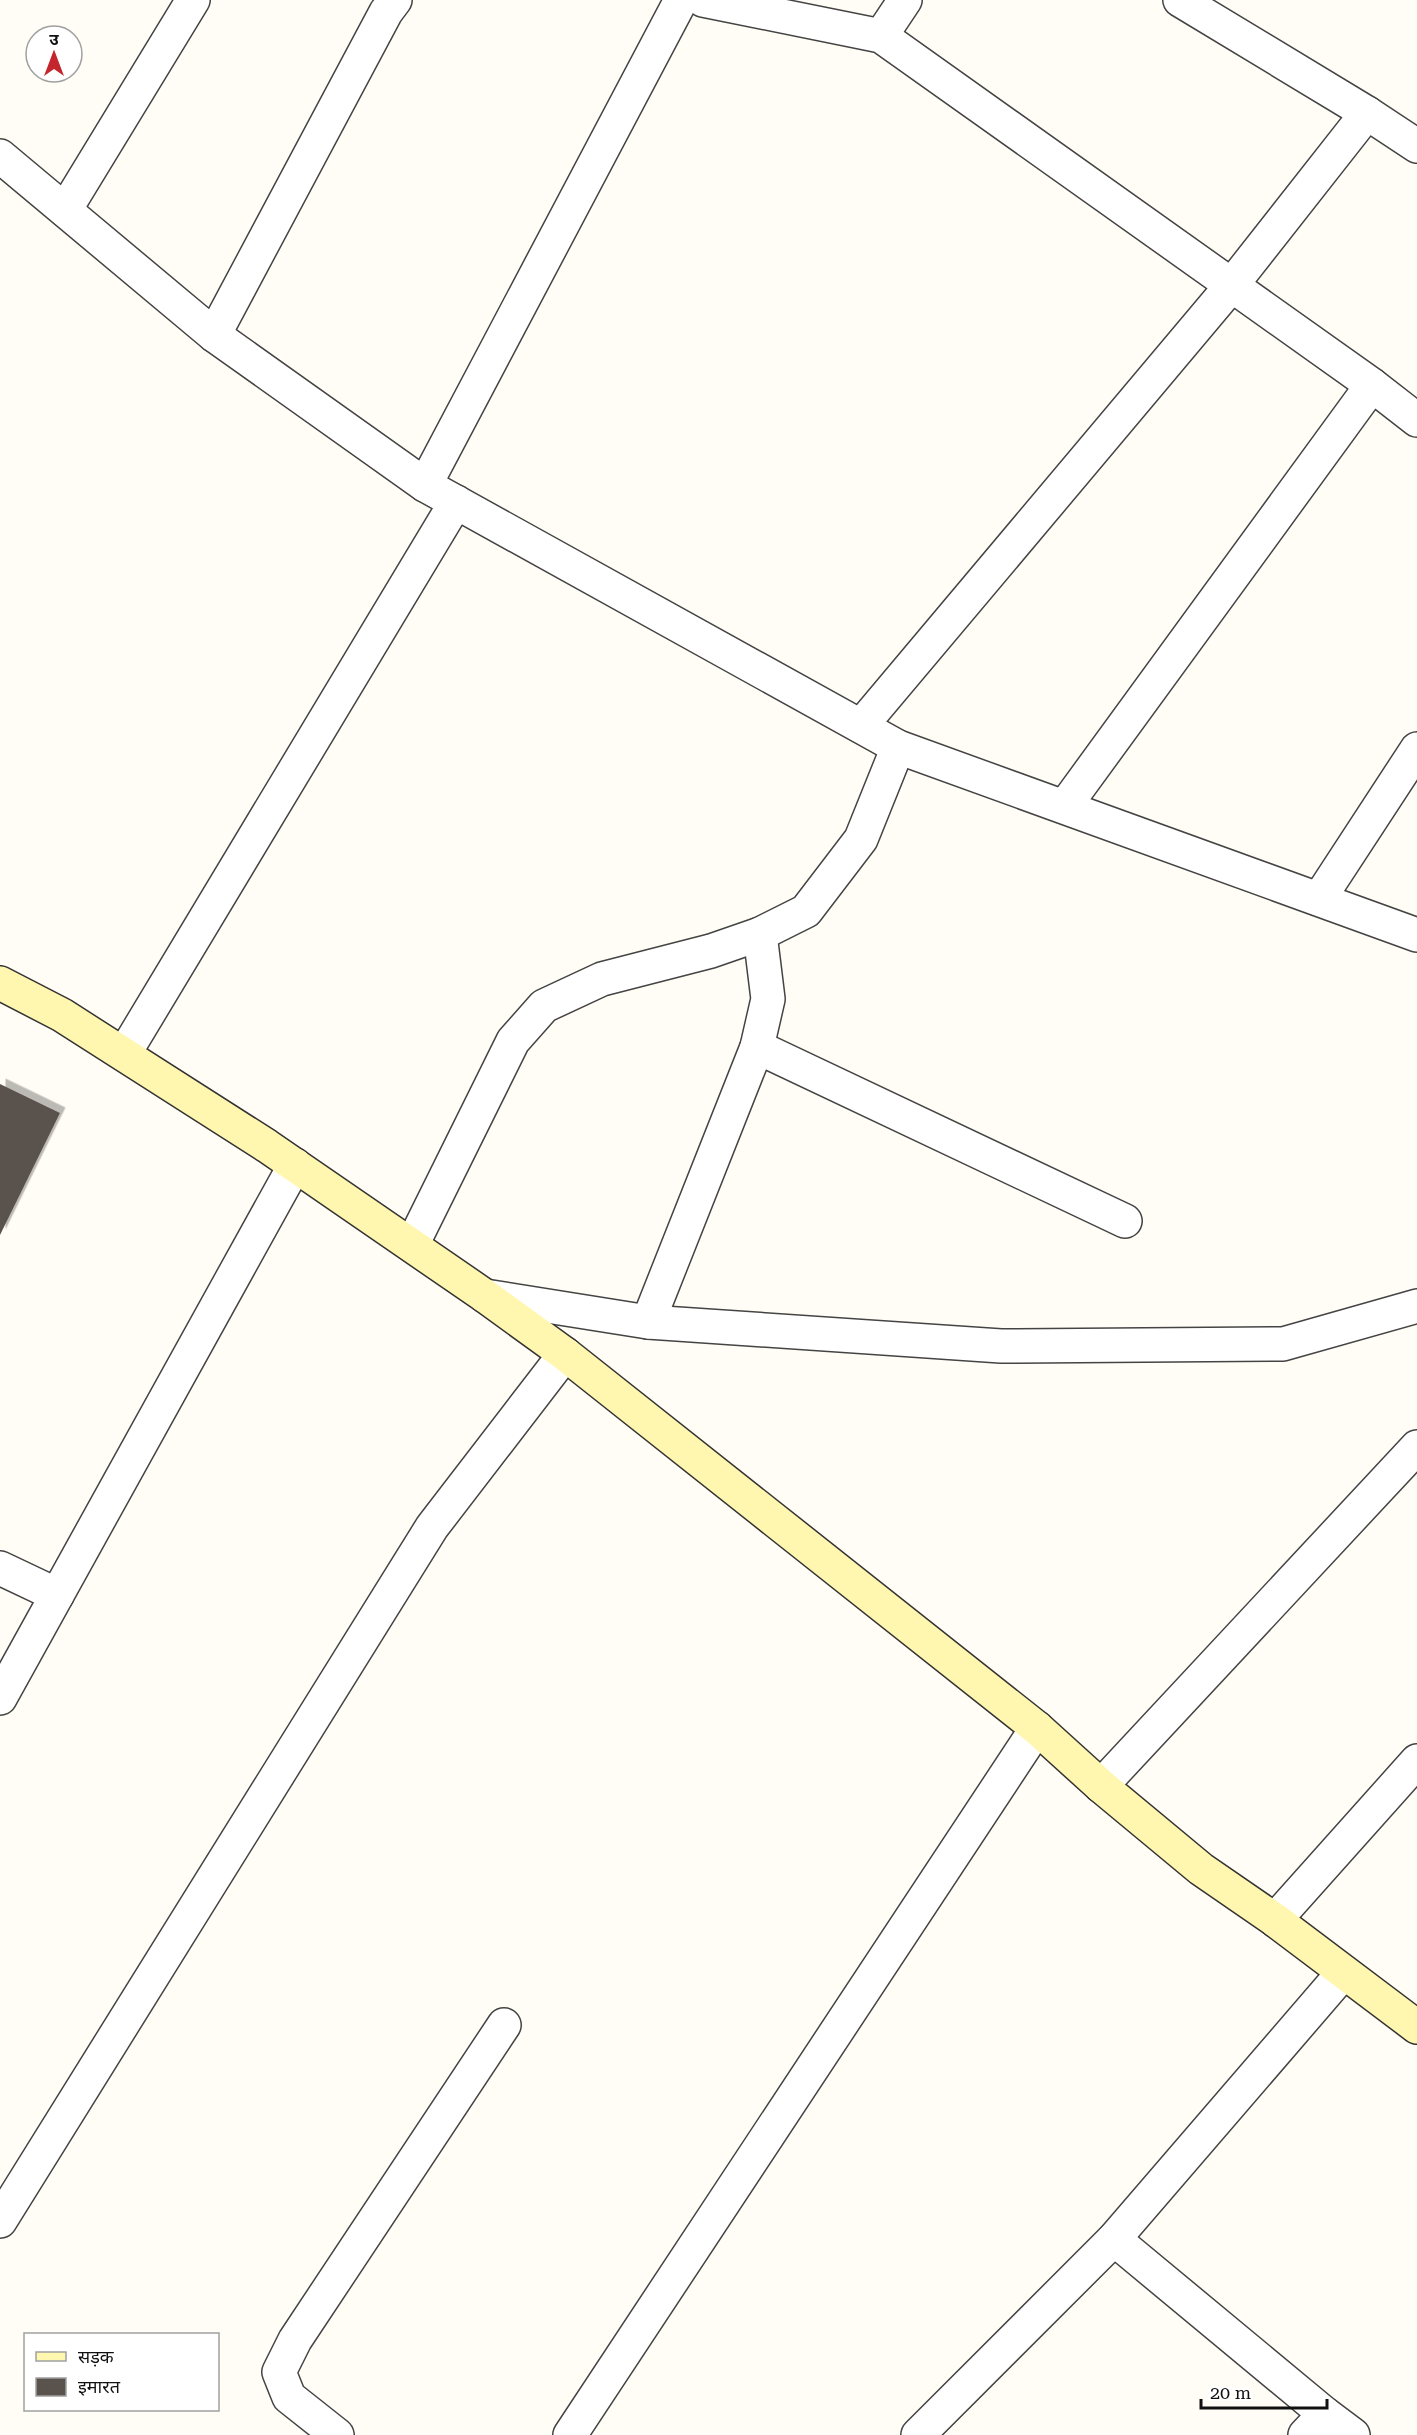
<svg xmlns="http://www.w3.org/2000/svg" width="1417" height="2435" font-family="'Roboto Serif','Noto Sans Devanagari',serif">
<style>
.building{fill:#5a524d;filter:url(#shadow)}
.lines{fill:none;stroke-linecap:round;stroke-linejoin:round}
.minor-casing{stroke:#444;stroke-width:36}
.tertiary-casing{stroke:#444;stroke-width:36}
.secondary-casing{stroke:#333;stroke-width:36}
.minor{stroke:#fff;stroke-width:33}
.tertiary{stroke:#fff;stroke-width:33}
.secondary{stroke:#fff6b0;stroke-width:33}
</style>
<defs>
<filter id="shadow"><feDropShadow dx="5.5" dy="-5.5" stdDeviation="0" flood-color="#0004"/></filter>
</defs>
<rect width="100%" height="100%" fill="#fffdf5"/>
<polygon class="building" points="0,1084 60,1113 0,1235"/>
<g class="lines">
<defs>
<g id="minor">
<polyline points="703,0 881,36 1372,385 1417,420"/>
<polyline points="1180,0 1367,113 1417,146"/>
<polyline points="881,36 905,0"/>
<polyline points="0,156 214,335 425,485 898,747 1417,935"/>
<polyline points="65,210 193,0"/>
<polyline points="214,335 386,12 395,0"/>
<polyline points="425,485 681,0"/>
<polyline points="861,726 1231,286 1367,113"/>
<polyline points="1065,806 1372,385"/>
<polyline points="1319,899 1417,749"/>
<polyline points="757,1047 1125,1221"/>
<polyline points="124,1054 456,502"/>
<polyline points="412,1245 513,1041 544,1006 602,979 711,951 760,934 806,911 861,839 898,747"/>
<polyline points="648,1322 757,1047 768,999 760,934"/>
<polyline points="0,1568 57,1595"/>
<polyline points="0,1698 295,1165"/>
<polyline points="1101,1786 1417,1447"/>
<polyline points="1275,1920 1417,1761"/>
<polyline points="0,2221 432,1527 565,1354"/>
<polyline points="1114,2239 1325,2414 1305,2435"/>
<polyline points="1325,2414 1353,2435"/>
<polyline points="337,2435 289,2397 279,2372 295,2340 504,2025"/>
<polyline points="570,2435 1037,1728"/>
<polyline points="918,2435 1114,2239 1343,1973"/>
</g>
<polyline id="tertiary" points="485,1296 648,1322 1001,1346 1283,1344 1417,1306"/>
<polyline id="secondary" points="0,983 62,1015 267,1146 485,1296 565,1354 1037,1728 1101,1786 1201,1869 1275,1920 1417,2027"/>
</defs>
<use href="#minor" class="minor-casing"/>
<use href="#tertiary" class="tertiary-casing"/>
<use href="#secondary" class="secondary-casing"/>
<use href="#minor" class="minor"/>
<use href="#tertiary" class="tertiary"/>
<use href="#secondary" class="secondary"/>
</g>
<rect x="24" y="2333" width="195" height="78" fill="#ffffff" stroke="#a0a0a0" stroke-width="1.5"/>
<rect x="36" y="2352" width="30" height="9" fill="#fff6b0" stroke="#a0a0a0" stroke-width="1.5"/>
<text x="78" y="2363" font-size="18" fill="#111111">सड़क</text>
<rect x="36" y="2378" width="30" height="18" fill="#5a524d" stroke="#a0a0a0" stroke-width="1.5"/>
<text x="78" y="2393" font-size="18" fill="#111111">इमारत</text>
<g transform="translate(54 54)"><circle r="28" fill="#ffffff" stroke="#a0a0a0" stroke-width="1.5"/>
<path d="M0-4.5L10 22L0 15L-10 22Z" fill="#c4262e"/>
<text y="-9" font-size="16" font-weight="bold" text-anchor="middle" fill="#111111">उ</text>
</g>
<path d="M1201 2399v9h126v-9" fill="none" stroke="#111111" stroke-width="3"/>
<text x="1210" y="2399" font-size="18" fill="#111111" stroke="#ffffff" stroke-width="4.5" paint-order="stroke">20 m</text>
</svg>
